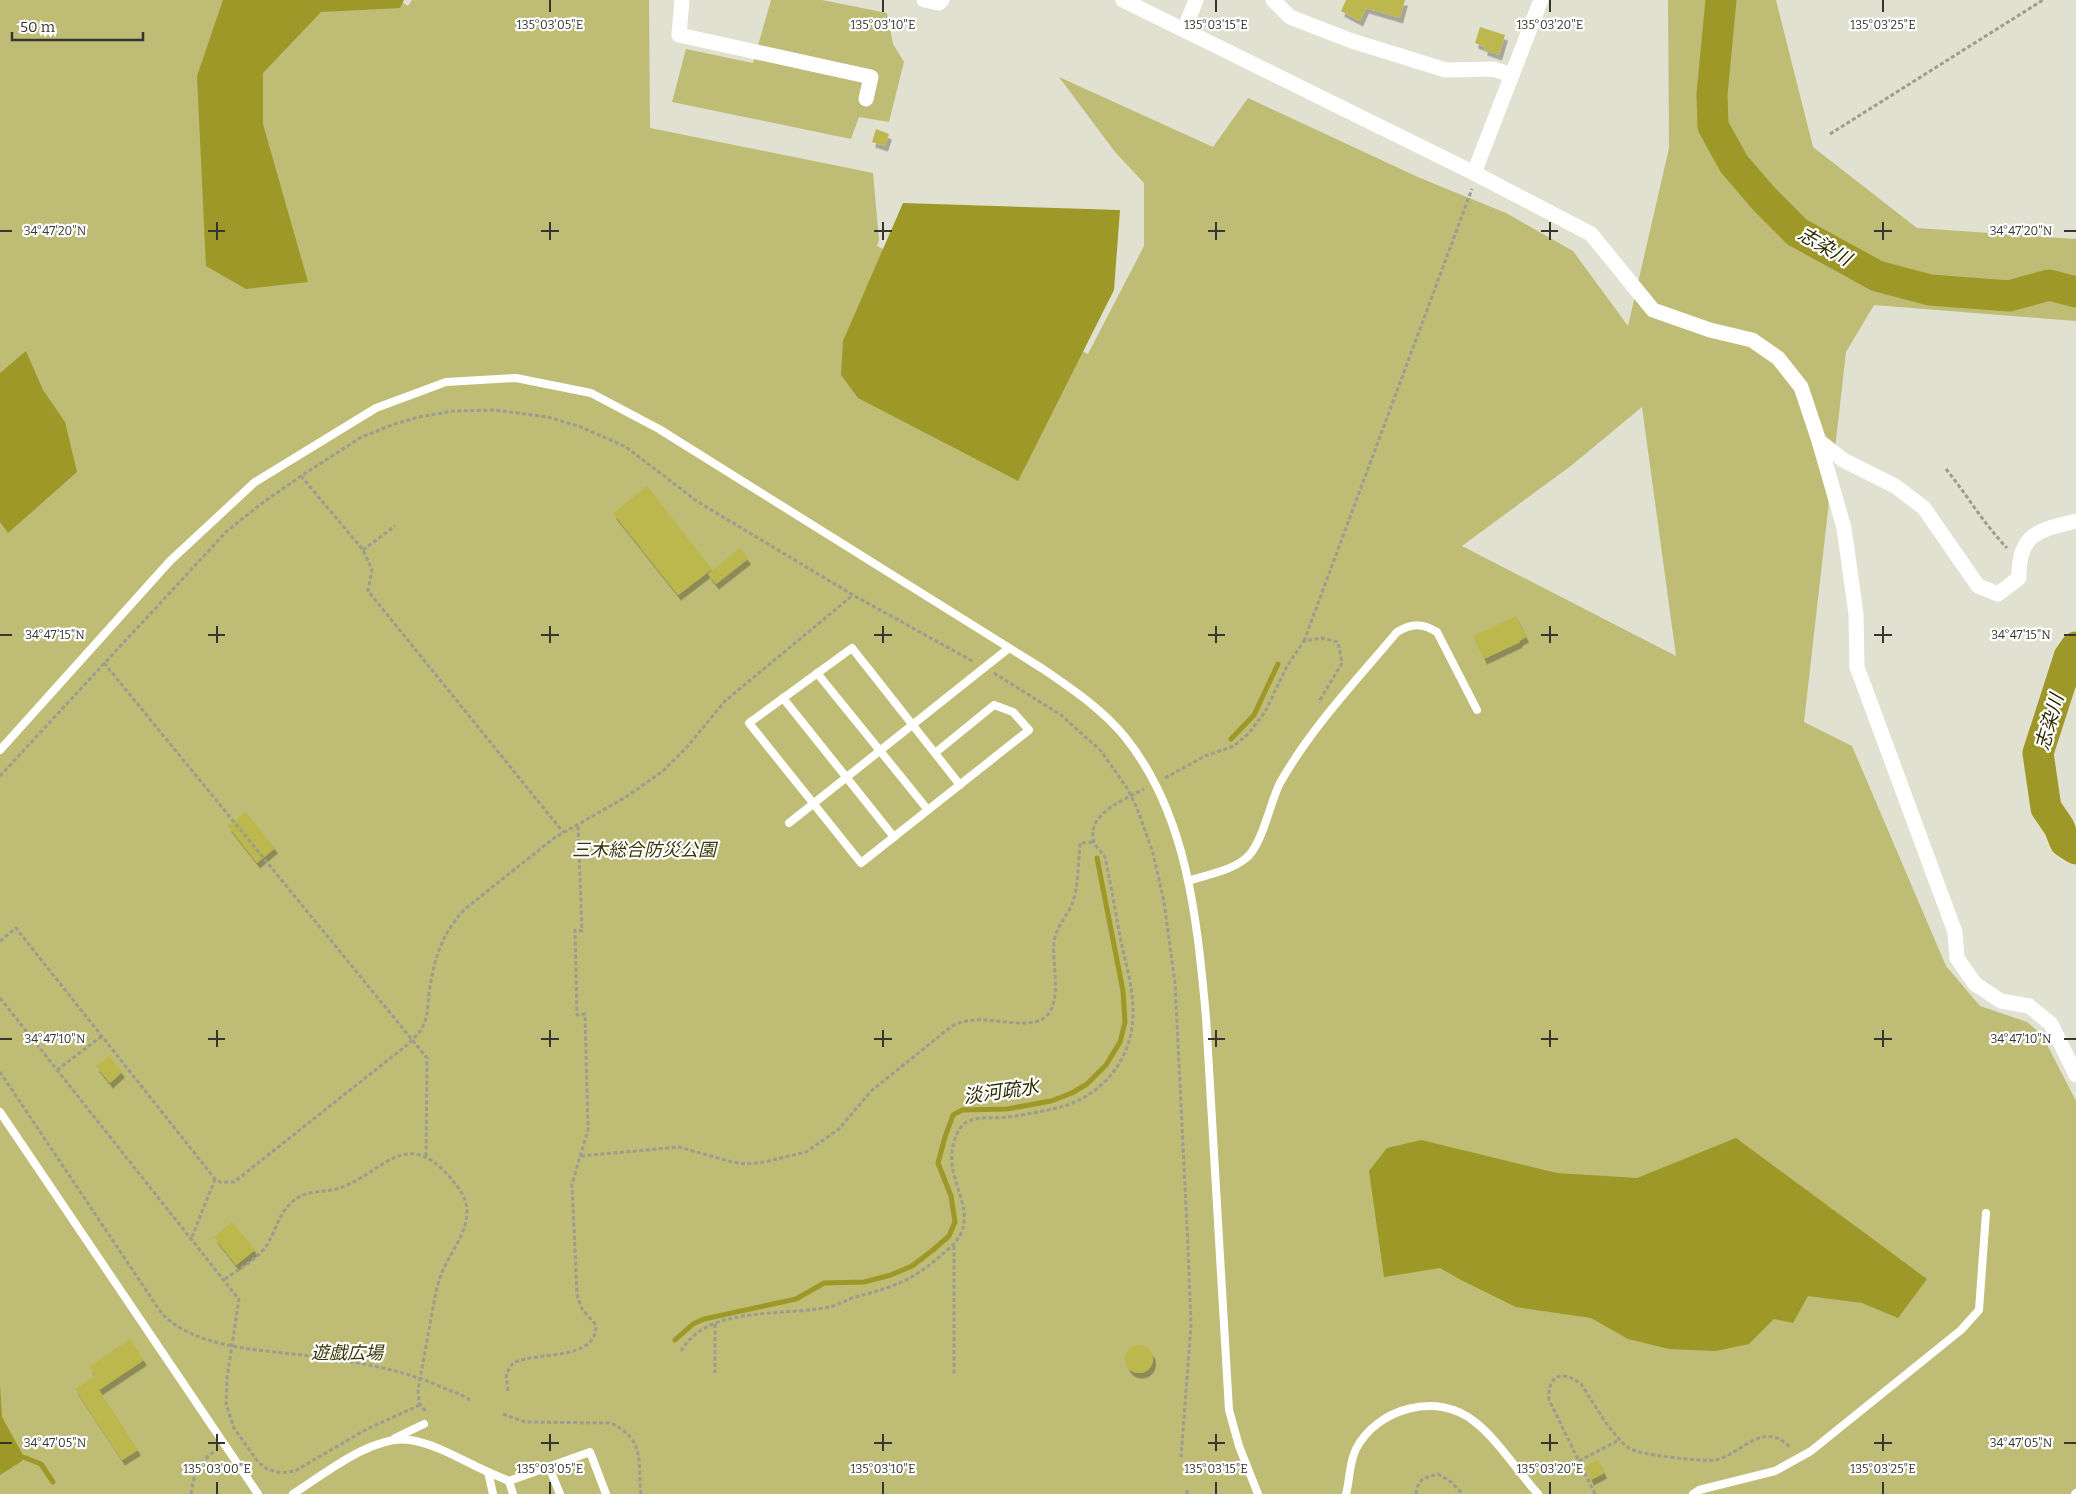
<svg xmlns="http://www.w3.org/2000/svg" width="2076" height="1494" font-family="Bitter,'Noto Sans JP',serif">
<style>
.green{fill:#bfbc76;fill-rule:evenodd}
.water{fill:#9d9827}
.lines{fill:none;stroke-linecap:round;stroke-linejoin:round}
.stream{stroke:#9d9827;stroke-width:5}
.river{stroke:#9d9827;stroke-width:31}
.building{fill:#bdb84d;filter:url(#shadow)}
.path{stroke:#9c9c90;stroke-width:3;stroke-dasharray:4 2.5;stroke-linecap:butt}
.service{stroke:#fff;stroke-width:8}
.minor{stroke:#fff;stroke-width:15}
.ticks{fill:none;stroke:#363630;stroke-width:2}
.labels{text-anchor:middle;stroke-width:4.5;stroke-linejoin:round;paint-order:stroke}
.park-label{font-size:18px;font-style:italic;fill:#393708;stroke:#fff}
.water-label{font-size:19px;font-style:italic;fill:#2e2c00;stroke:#fff}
.ticks-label{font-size:12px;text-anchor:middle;fill:#363630;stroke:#fff;stroke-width:4.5;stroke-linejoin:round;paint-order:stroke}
</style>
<defs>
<filter id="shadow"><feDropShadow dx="3" dy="5.5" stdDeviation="0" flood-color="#0004"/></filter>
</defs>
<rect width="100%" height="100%" fill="#e1e1d1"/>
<g class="green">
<path d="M0,0H398L408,6L412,0H649L650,128L873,173L879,240L877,246L1088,354L1144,246V183L1115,152L1059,77L1213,147L1248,98L1420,178L1506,213L1573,251L1628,326L1669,148L1668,0H1776L1813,147L1917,228L2076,239V321L1874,305L1846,352L1804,722L1852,746L1946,966L1980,1006L2027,1022L2042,1035L2076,1101V1494H0ZM1642,407L1676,656L1462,546L1572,465Z"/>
<polygon points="771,0 822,0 887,13 893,44 904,62 889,122 859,117 851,139 672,102 686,49 753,63"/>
</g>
<g class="water">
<polygon points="223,0 404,0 400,8 321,12 263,73 263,124 308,282 246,289 206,266 197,76"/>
<polygon points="903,203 1120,210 1114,290 1018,481 858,398 841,375 843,341"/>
<polygon points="26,351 43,390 65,422 77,472 8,533 0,522 0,373"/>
<polygon points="1736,1138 1927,1279 1898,1318 1862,1303 1808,1296 1793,1323 1774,1319 1749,1344 1716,1351 1669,1349 1628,1339 1591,1318 1516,1307 1461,1280 1440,1268 1384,1277 1369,1171 1387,1148 1421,1140 1557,1173 1637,1178"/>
<polygon points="0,1385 2,1417 23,1455 22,1461 0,1475"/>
</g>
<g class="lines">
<g class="stream">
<polyline points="1231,739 1254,715 1278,664"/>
<polyline points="675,1340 693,1324 704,1319 796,1299 824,1283 864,1282 891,1275 912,1266 933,1250 949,1236 955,1222 951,1196 938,1163 945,1137 953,1115 962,1110 1007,1109 1051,1101 1072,1093 1087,1084 1106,1065 1120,1042 1125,1022 1123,991 1097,858"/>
<polyline points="23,1457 41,1464 53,1482"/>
</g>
<g class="river">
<polyline points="1721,0 1712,94 1713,126 1734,164 1765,200 1797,232 1877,276 1930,290 2009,296 2049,285 2076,292"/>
<polyline points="2076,647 2069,657 2038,753 2046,808 2059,827 2065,842 2076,849"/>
</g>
</g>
<g class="building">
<polygon points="1346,0 1405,0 1400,18 1366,8 1360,21 1341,11"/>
<polygon points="1480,27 1505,35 1499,55 1484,50 1485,47 1475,43"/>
<polygon points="876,129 889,134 885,146 872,142"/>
<polygon points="647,486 712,569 678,595 613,513"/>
<polygon points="740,548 748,559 716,584 708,574"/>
<polygon points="1516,616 1526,637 1519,641 1520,642 1484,659 1473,636"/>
<polygon points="246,812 275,848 257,863 228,826"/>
<polygon points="109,1056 122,1072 110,1083 96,1066"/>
<polygon points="232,1222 255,1250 236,1265 214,1237"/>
<polygon points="130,1339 144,1360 99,1390 138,1450 122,1460 75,1389 95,1376 89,1367"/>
<circle cx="1139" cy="1359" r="14"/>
<polygon points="1598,1460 1604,1473 1591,1480 1585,1467"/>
</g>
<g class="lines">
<g class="path">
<polyline points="1830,134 2043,0"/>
<path d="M1946,469C1967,495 1984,524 2007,548"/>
<polyline points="301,476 363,550 372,570 368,591 563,832"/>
<polyline points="363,550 395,526"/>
<polyline points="1304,641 1472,189"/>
<polyline points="104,663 427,1058 426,1156"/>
<polyline points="994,673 1061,715 1101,751 1127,788 1137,808 1153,853 1164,902 1175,983 1188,1247 1191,1325 1181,1457"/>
<polyline points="0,776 227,531 261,504 301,476 360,438 394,424 419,417 453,411 495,410 548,417 581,427 626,447 698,502 853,595 974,662"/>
<polyline points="1165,778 1205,756 1234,746 1249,733 1265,712 1287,666 1304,641 1322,638 1338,642 1342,663 1320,700 1320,703"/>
<path d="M0,941L16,928L215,1179L220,1182H234L407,1045C413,1039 420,1033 424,1024C428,1015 428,1003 429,993C434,960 441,934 465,909L554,838L626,797L663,771L687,747L725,701L853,595"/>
<polyline points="0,998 237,1297 239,1299 227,1378 226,1404 234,1428 258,1462 267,1469 281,1473 295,1471 365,1430 420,1405"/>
<polyline points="57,1070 102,1036"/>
<path d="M0,1072L160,1311C192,1349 264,1350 310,1356C357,1362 403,1369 446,1389C454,1392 463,1395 470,1400"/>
<path d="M581,1156L679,1147L732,1162L746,1164L764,1162L806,1152L839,1129L871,1091L952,1026C979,1012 1007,1027 1035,1022C1067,1015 1051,964 1054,942C1056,927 1066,918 1072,904C1079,886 1078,862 1080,843L1094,842"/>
<polyline points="192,1237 215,1179"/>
<polyline points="954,1246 954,1374"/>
<path d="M225,1279C237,1270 254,1261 264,1249C275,1235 277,1216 291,1203C306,1188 323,1194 340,1188C384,1172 405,1127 449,1176C458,1187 467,1197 467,1212C466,1238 447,1255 440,1278C434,1296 432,1316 428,1334C425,1353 421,1372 418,1390L419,1403L427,1413"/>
<polyline points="715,1324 715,1373"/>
<path d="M681,1351C709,1303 787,1318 833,1306C840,1304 845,1301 852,1298C873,1292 895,1287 913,1276C925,1269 936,1260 946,1251C989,1217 941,1183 954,1142C956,1135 959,1128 964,1124C975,1115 994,1119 1008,1117C1023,1115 1038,1112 1052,1109C1100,1100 1134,1060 1133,1011C1133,988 1126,964 1121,942C1116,914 1111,886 1105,857C1102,852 1096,848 1094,842C1085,814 1126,799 1144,789"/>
<path d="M508,1391L506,1374L513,1363C536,1351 597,1362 596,1325L582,1309L577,1295L572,1184L588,1130L585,1014L577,1015L575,930L582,931L578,824"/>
<path d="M503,1414L525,1422L611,1423C647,1441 637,1462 641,1494"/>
<polyline points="1579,1461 1619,1440"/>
<path d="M191,1494C194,1473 198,1463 216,1450"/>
<polyline points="1187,1494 1187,1489"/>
<path d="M1416,1494C1418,1478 1424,1478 1438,1474L1451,1482L1463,1494"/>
<path d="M1595,1494L1549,1400C1547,1375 1562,1369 1581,1384C1594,1403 1610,1434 1629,1448C1638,1455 1704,1462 1716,1460C1743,1453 1763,1419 1791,1448"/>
</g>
<g class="service">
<polyline points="817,673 928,810"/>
<polyline points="783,698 894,837"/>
<path d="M0,750L170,561L255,482L376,408L446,382L516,378L591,393L659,429L1043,669C1072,689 1102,709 1125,737C1188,815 1197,921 1206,1017L1229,1410L1239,1446L1258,1494"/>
<polyline points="935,753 994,705 1013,712 1029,730 861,863 749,723 852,648 960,785"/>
<polyline points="789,823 1009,648"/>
<path d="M1188,881C1206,875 1230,871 1245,859C1262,847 1270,802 1280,783C1311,728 1356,681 1397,632C1412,623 1422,623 1437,632L1477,710"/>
<polyline points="0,1112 258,1494"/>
<polyline points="395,1438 424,1424"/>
<polyline points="549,1467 560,1494"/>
<polyline points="488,1472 509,1481 590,1452 606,1494"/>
<polyline points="509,1481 513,1494"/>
<path d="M293,1494C323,1475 373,1434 410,1440C437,1444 463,1461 488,1472L493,1494"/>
<path d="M1346,1494C1350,1479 1349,1463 1356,1449C1377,1408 1438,1391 1475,1422C1498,1440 1518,1472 1538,1494"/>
<polyline points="1693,1494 1699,1490 1775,1471 1811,1451 1961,1330 1979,1310 1986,1213"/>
<polyline points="2075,1494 2076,1493"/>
</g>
<g class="minor">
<polyline points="682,0 679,35 871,77 866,99"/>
<polyline points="924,0 939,3 942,0"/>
<polyline points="1123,0 1474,173 1591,234 1653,310 1710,330 1752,340 1778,358 1801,387 1819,441 1844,528 1856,614 1857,667 1955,932 1957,958 1975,984 2001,1001 2029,1006 2051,1024 2076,1075"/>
<polyline points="1273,0 1290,17 1352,41 1446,70 1493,69 1512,75"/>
<polyline points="1184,30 1196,0"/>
<polyline points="1474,173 1541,0"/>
<path d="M1819,441L1843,460L1895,486L1924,508L1978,586L1998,594L2019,578C2018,534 2038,530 2076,521"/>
</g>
</g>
<path class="ticks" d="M550,0V12M883,0V12M1216,0V12M1550,0V12M1883,0V12M217,222V240M550,222V240M883,222V240M1216,222V240M1550,222V240M1883,222V240M0,231H12M208,231H225M541,231H559M874,231H892M1208,231H1225M1541,231H1558M1874,231H1892M2064,231H2076M217,626V643M550,626V643M883,626V643M1216,626V643M1550,626V643M1883,626V643M0,635H12M208,635H225M541,635H559M874,635H892M1208,635H1225M1541,635H1558M1874,635H1892M2064,635H2076M217,1030V1047M550,1030V1047M883,1030V1047M1216,1030V1047M1550,1030V1047M1883,1030V1047M0,1039H12M208,1039H225M541,1039H559M874,1039H892M1208,1039H1225M1541,1039H1558M1874,1039H1892M2064,1039H2076M217,1434V1451M550,1434V1451M883,1434V1451M1216,1434V1451M1550,1434V1451M1883,1434V1451M0,1443H12M208,1443H225M541,1443H559M874,1443H892M1208,1443H1225M1541,1443H1558M1874,1443H1892M2064,1443H2076M217,1482V1494M550,1482V1494M883,1482V1494M1216,1482V1494M1550,1482V1494M1883,1482V1494"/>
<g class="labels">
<g class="park-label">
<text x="644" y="856">三木総合防災公園</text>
<text x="347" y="1359">遊戯広場</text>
</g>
<g class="water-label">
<text transform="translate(1825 246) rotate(30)" y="7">志染川</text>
<text transform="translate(2049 722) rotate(-74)" y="7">志染川</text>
<text transform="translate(1001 1091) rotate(-8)" y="7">淡河疏水</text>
</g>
</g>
<g class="ticks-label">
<text x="550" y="29">135°03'05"E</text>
<text x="883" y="29">135°03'10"E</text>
<text x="1216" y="29">135°03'15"E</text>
<text x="1550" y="29">135°03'20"E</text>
<text x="1883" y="29">135°03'25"E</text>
<text x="55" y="235">34°47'20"N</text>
<text x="2021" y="235">34°47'20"N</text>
<text x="55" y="639">34°47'15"N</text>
<text x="2021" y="639">34°47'15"N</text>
<text x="55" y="1043">34°47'10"N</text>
<text x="2021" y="1043">34°47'10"N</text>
<text x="55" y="1447">34°47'05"N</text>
<text x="2021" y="1447">34°47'05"N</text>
<text x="217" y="1473">135°03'00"E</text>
<text x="550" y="1473">135°03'05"E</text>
<text x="883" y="1473">135°03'10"E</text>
<text x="1216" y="1473">135°03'15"E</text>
<text x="1550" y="1473">135°03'20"E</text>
<text x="1883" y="1473">135°03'25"E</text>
</g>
<path d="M12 32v8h131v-8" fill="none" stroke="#363630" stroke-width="2.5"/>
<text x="20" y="32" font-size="15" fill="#363630" stroke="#ffffff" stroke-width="4" paint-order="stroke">50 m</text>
</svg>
